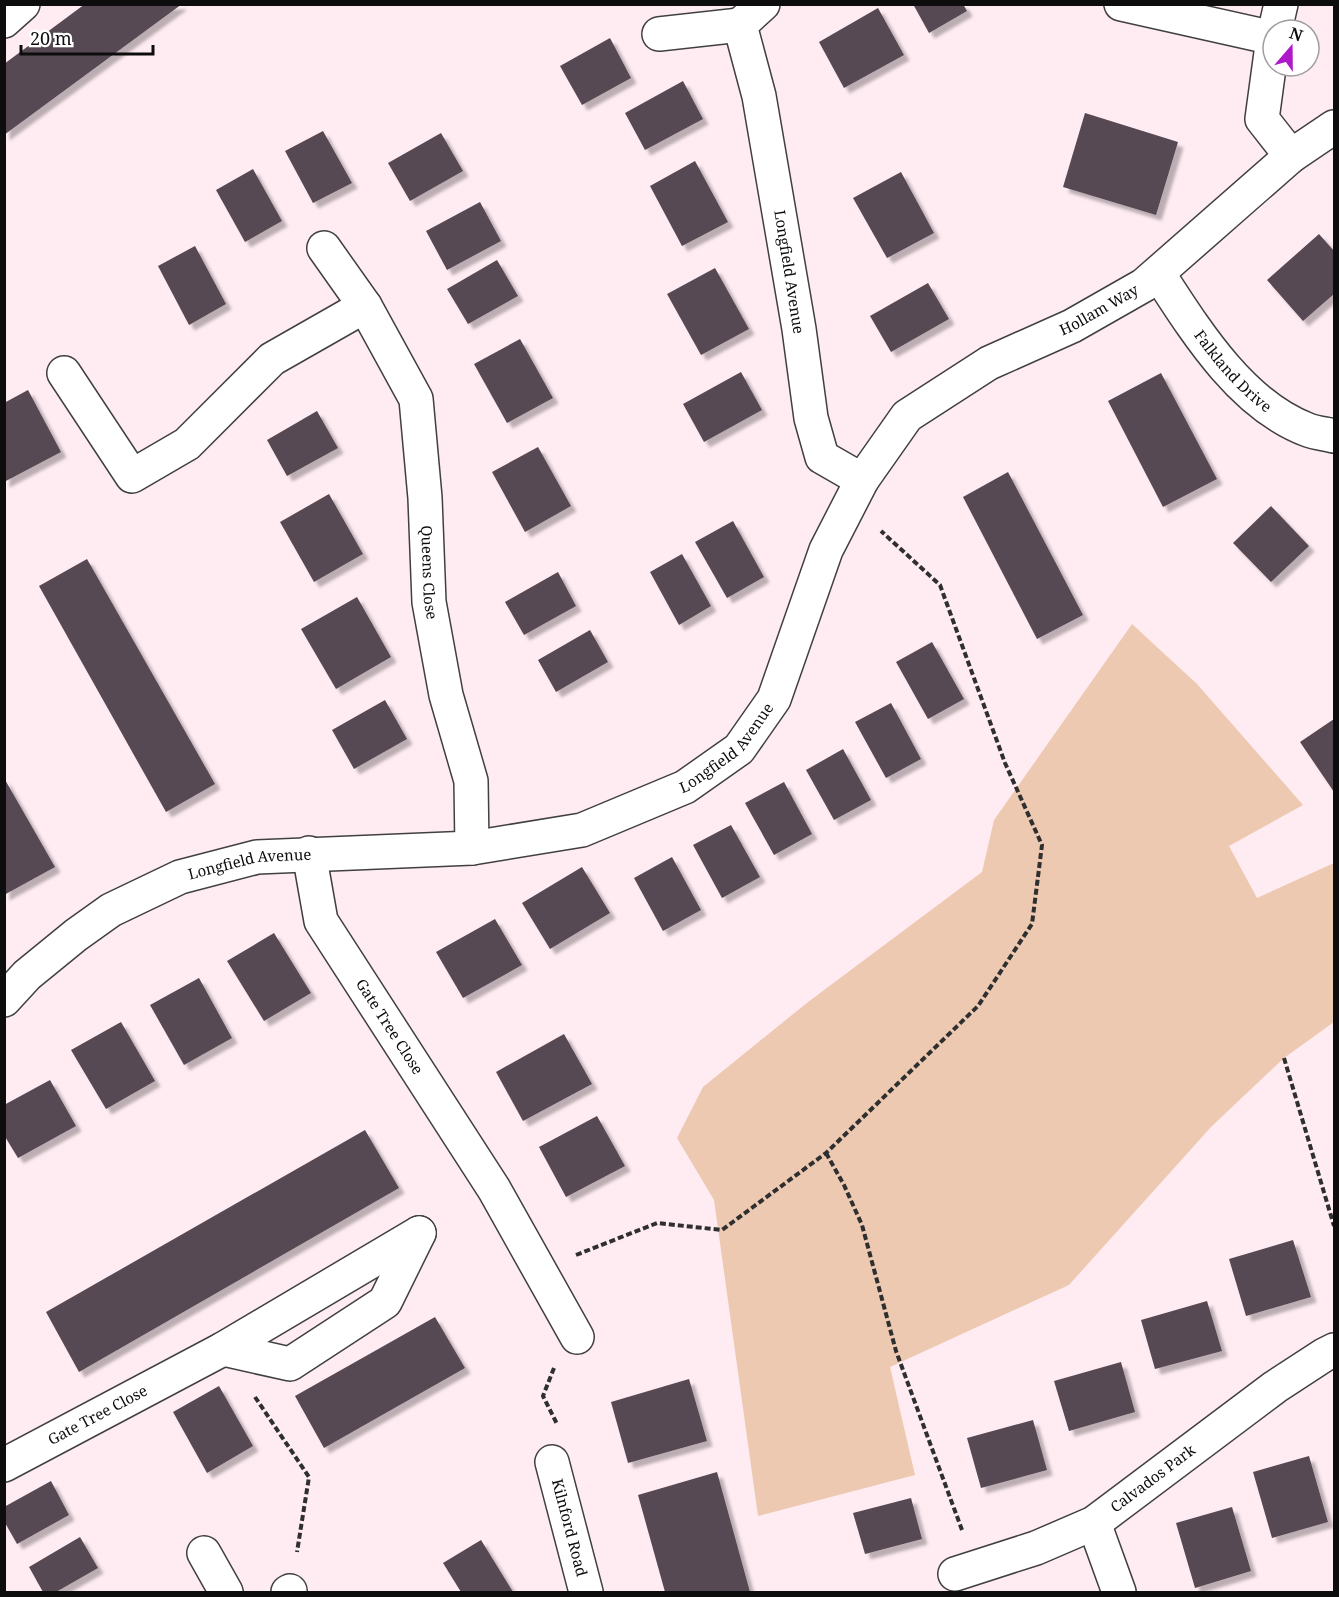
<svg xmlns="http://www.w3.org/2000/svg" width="1339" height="1597" font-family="'Noto Serif',serif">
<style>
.green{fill:#edc9b2}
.building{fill:#564852;filter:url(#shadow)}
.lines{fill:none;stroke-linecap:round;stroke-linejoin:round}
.minor-casing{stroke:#404040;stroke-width:36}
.path{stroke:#2f2f2f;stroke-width:4;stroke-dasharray:6 3;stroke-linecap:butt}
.minor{stroke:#fff;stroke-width:33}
.labels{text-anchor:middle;stroke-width:6;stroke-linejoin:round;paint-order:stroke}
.street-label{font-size:15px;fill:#0d0d0d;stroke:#fff}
</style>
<defs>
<filter id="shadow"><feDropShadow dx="5.5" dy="5.5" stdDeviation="1.5" flood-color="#0004"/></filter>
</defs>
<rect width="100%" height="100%" fill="#ffecf2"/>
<polygon class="green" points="1132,624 1197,684 1303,805 1229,846 1257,898 1334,863 1334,1022 1284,1058 1211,1127 1069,1285 890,1367 915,1475 758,1516 714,1200 677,1138 703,1087 808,1002 982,872 994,820"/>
<g class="building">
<polygon points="85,4 182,4 4,135 4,64"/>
<polygon points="913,4 963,4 967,11 929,33"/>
<polygon points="878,8 904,55 844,88 819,42"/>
<polygon points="610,38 631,78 582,105 560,66"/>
<polygon points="683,81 703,119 645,150 625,113"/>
<polygon points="1085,113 1178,142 1156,215 1063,187"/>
<polygon points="323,131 352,183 313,203 285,151"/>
<polygon points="441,133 463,171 410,201 388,163"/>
<polygon points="695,161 728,222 682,246 650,186"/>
<polygon points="253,169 282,221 245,242 216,190"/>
<polygon points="901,172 934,233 887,258 853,198"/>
<polygon points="480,202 501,241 447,270 426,231"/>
<polygon points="1319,234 1334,251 1334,294 1303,321 1267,280"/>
<polygon points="195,246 226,304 189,325 158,266"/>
<polygon points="497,260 518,296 468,324 447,289"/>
<polygon points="715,268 749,329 701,355 667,294"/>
<polygon points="928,283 949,319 891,352 870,316"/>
<polygon points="520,339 553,398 507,423 474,364"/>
<polygon points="741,372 762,410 704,442 683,404"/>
<polygon points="1161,373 1217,479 1163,507 1108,401"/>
<polygon points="28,390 61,452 4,482 4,403"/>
<polygon points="317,411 338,448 287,476 267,440"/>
<polygon points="538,447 571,506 525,532 492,472"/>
<polygon points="1008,472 1083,615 1037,639 963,497"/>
<polygon points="329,494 363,554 314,582 280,522"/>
<polygon points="1271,506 1309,546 1271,582 1233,543"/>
<polygon points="733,521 764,577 727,598 695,542"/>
<polygon points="682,554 711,606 679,625 650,572"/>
<polygon points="87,559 215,784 166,812 39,586"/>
<polygon points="558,572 576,606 524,635 505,602"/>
<polygon points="357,597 391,657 336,689 301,629"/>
<polygon points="590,630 608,662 556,692 538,660"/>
<polygon points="932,642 964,699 928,719 896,662"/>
<polygon points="385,700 407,739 354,769 332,730"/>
<polygon points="891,703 921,759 886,778 855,722"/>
<polygon points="1334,719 1334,792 1300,742"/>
<polygon points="843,749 871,800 834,820 806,770"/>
<polygon points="4,778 55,867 4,895"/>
<polygon points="784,782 812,834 774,855 745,803"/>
<polygon points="731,825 760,877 722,898 693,845"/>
<polygon points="672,857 701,910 663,931 634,878"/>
<polygon points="582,867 610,913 550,949 522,903"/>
<polygon points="495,919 522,965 463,998 436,952"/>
<polygon points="274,933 311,993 264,1021 227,961"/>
<polygon points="199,978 232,1038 184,1065 150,1005"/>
<polygon points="121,1022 155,1081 106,1109 71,1050"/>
<polygon points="564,1034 592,1084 523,1121 496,1072"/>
<polygon points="50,1080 76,1126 18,1158 4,1135 4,1105"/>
<polygon points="597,1116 625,1166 566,1197 539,1147"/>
<polygon points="365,1130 399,1188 79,1372 46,1312"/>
<polygon points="1293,1240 1311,1297 1246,1316 1229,1259"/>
<polygon points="1207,1301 1222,1351 1155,1369 1141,1320"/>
<polygon points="435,1317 465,1368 324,1448 295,1396"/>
<polygon points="1121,1362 1135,1412 1069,1431 1054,1381"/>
<polygon points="689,1379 707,1441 628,1463 611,1402"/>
<polygon points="219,1386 253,1446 207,1473 173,1412"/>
<polygon points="1033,1420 1047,1470 981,1488 967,1438"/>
<polygon points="1309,1456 1328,1522 1272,1538 1253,1472"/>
<polygon points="717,1472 750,1592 665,1592 638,1495"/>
<polygon points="51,1481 69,1515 17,1544 4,1521 4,1507"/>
<polygon points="911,1498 922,1539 865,1554 853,1513"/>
<polygon points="1232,1507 1251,1571 1195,1588 1176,1523"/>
<polygon points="80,1537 98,1568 56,1592 43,1592 29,1567"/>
<polygon points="481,1540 513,1592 461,1592 443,1563"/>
</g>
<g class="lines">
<defs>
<g id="minor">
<polyline points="1121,4 1273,38 1262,119 1291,156"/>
<polyline points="4,21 23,4"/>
<polyline points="1275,30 1281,4"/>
<polyline points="659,34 740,25"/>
<path id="s1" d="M324,248L365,306L416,399L425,498L429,602L446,695L471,781L472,848"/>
<path id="s2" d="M1158,273C1195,330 1241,405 1308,430C1316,433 1326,434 1334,436"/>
<polyline points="64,373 132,476 187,444 272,359 365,306"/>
<path id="s3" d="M862,480L907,416L989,363L1072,326L1144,285L1291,156L1334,127"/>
<path id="s4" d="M309,853L321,921L494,1189L577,1337"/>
<path id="s5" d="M4,1000L27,975L76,935L111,910L180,877L257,857L472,848L582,830L685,787L739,749L774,699L826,550L862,480L822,457L811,418L799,329L759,96L740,25L763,4"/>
<polyline points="223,1349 290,1364 385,1302 419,1233"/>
<path id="s6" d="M552,1462L586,1592"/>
<path id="s7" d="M4,1465L223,1349L419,1233"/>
<polyline points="1094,1523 1119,1592"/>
<polyline points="204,1553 226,1592"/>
<path id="s8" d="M955,1574L1036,1548L1094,1523L1275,1387L1324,1355L1334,1350"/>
<polyline points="288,1592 290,1591"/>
</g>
</defs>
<use href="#minor" class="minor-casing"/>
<g class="path">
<polyline points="1284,1058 1334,1226"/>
<polyline points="826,1153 844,1185 862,1225 896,1351 962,1530"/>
<polyline points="576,1255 657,1223 722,1230 826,1153 978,1006 1032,924 1042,845 1005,763 940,585 881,531"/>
<polyline points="554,1368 543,1396 557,1424"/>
<polyline points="255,1397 309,1477 297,1552"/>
</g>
<use href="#minor" class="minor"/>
</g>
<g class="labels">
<g class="street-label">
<text transform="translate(789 272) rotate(81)" y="5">Longfield Avenue</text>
<text dy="5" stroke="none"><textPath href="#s3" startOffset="298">Hollam Way</textPath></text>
<text dy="5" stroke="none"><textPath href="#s2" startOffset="124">Falkland Drive</textPath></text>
<text dy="5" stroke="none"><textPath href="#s1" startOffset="351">Queens Close</textPath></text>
<text dy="5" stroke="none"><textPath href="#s5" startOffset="792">Longfield Avenue</textPath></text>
<text dy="5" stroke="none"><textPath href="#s5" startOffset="288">Longfield Avenue</textPath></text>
<text dy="5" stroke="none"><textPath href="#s4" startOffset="195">Gate Tree Close</textPath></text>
<text dy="5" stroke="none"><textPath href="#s7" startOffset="106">Gate Tree Close</textPath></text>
<text dy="5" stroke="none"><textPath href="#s8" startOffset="222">Calvados Park</textPath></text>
<text dy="5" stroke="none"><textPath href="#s6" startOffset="68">Kilnford Road</textPath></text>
</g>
</g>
<rect width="1339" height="1597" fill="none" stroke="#0d0d0d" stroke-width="12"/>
<g transform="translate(1291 48) rotate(20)"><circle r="28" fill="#ffffff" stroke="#9e9e9e" stroke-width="1.5"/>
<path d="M0-4.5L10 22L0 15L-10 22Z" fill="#ae19c9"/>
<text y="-9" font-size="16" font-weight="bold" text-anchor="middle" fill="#0d0d0d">N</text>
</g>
<path d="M21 45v9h132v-9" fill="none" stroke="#0d0d0d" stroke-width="3"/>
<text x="30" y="45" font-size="18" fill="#0d0d0d" stroke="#ffffff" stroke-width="4.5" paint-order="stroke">20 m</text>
</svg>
